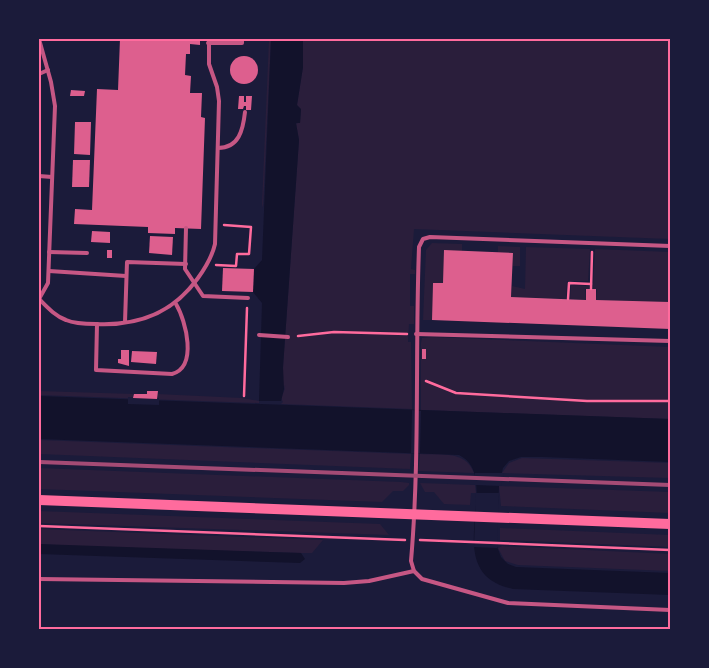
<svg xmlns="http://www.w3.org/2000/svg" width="709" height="668" font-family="'Noto Serif',serif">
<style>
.green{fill:#2a1e3b}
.water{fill:#12122b}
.pier{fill:#1b1b3a}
.building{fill:#dd5f8e}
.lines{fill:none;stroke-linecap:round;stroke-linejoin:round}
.path{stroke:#ff6b9d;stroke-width:2.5}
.service{stroke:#c65784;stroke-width:4}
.secondary{stroke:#ff6b9d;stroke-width:10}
.rail{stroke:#a44b75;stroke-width:4}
.neatline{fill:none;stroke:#ff6b9d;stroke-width:2}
</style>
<rect width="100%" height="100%" fill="#1b1b3a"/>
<g class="green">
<polygon points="269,39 271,39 263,208 262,204"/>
<path d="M303,39H670V239L414,229L411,269L415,270V274H410V306H414V324H409L408,342H411L412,409L281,404L283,402C279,397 286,391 285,385L284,389L282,387L283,367L299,140L296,124L300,122L301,110L297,105L303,67Z"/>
<polygon points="432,243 462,244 462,251 443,283 433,283 432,320 423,320 426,250"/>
<polygon points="498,246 520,247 520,266 513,266 513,253 498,252"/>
<polygon points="526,247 590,249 588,281 567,281 566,299 511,297 512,286 525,289"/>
<polygon points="595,249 670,252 670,302 596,300 597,289 593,289"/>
<polygon points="571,285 589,286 589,289 585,289 586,300 570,299"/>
<polygon points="432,337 670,347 670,419 421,410 421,343 422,338"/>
<polygon points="39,391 134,394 134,398 157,399 157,394 242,398 259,401 259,403 39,395"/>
<polygon points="39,440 411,454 410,469 39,454"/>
<path d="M420,454C440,455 466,450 474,473L418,471Z"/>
<polygon points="522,458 670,463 670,478 502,473 509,463"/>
<polygon points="39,468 401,482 409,483 409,485 403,491 393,491 382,502 39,489"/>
<polygon points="420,483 475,485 476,493 471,493 470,505 444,504 434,492 425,492"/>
<polygon points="499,486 670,492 670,513 501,506"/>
<polygon points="39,511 380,524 389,535 39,523"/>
<polygon points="500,528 670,535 670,547 500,540"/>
<polygon points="39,529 323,540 312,553 301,553 71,546 39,544"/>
<polygon points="502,546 670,554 670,571 518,565 505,561 498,548"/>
</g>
<g class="water">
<polygon points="271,39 303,39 303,67 297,105 301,109 300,123 296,123 299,140 283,367 284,389 281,401 259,401 262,303 253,292 254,269 262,260"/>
<path d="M39,396L670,419V462L543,457H521L509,461L503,468L499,486L496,544L501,557L508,564L516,567L670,573V595L513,589C435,573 506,478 459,455L39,439Z"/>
<polygon points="39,544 301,553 305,559 300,563 39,554"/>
</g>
<g class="pier">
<polygon points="128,397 159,398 159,405 128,404"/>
<polygon points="412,410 421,411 420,453 411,453"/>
<polygon points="475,473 504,473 501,486 475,485"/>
<polygon points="476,493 499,493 497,548 474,547"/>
</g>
<g class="building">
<polygon points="120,39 200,39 200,45 190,44 190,54 186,54 185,75 191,76 190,93 202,93 201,117 205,118 201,229 175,228 175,234 148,233 148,227 74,224 75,209 92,210 97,89 118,90"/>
<circle cx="244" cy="70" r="14"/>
<polygon points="71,90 85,91 84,96 70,96"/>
<polygon points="239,96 244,96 244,102 246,102 246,96 252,96 251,110 246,110 246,106 244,106 243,109 238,109"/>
<polygon points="75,122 91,122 90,155 74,154"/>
<polygon points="73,160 90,160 89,187 72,187"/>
<polygon points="92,231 110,232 110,243 91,242"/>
<polygon points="150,236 173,237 172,255 149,253"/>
<rect x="107" y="250" width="5" height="8"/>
<polygon points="444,250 513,253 511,297 586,300 586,289 596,289 596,300 670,302 670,329 432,320 433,283 443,283"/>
<polygon points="223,268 254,269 253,292 222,291"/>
<rect x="422" y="349" width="4" height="10"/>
<polygon points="121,350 129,350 129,366 118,363 118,359 121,359"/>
<polygon points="132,351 157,352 156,364 131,362"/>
<polygon points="147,391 158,391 157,399 133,398 134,394 147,394"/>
</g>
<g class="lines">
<g class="path">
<polyline points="216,265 236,266 237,254 249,254 251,227 224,225"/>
<polyline points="591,289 592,252"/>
<polyline points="568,299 569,283 591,284"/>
<polyline points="298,336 334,332 407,334"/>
<polyline points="426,381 456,393 587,401 670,401"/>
<polyline points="244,396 247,308"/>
<polyline points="39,526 405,540"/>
<polyline points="420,540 670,550"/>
</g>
<g class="service">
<polyline points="208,43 242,43 242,39"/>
<polyline points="39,74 48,70"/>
<path d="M218,148C239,148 243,130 245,112"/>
<polyline points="39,176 52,177"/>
<polyline points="186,228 185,269 203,296 248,298"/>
<path d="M670,246L430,237L423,239L419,247C415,351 420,457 411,561L414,571L422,579L508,603L670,610"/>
<polyline points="49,252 87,253"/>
<polyline points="49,271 126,276"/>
<path d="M39,299C47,307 55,316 66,320C75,324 86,324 96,324C139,326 173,313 198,278C206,267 212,257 215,244L219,101L217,87L209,64V39"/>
<polyline points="39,299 48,283 55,106 51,82 39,39"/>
<polyline points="125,322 127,262 186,264"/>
<path d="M97,324L96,370L172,374C198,367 186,321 176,304"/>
<polyline points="416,334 670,341"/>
<polyline points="259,335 288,337"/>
<polyline points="39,579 344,583 369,581 414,571"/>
</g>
<polyline class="secondary" points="39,500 670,524"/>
<polyline class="rail" points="39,462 670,485"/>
</g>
<rect width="709" height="668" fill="none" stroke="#1b1b3a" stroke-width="80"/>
<rect x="40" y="40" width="629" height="588" class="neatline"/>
</svg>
